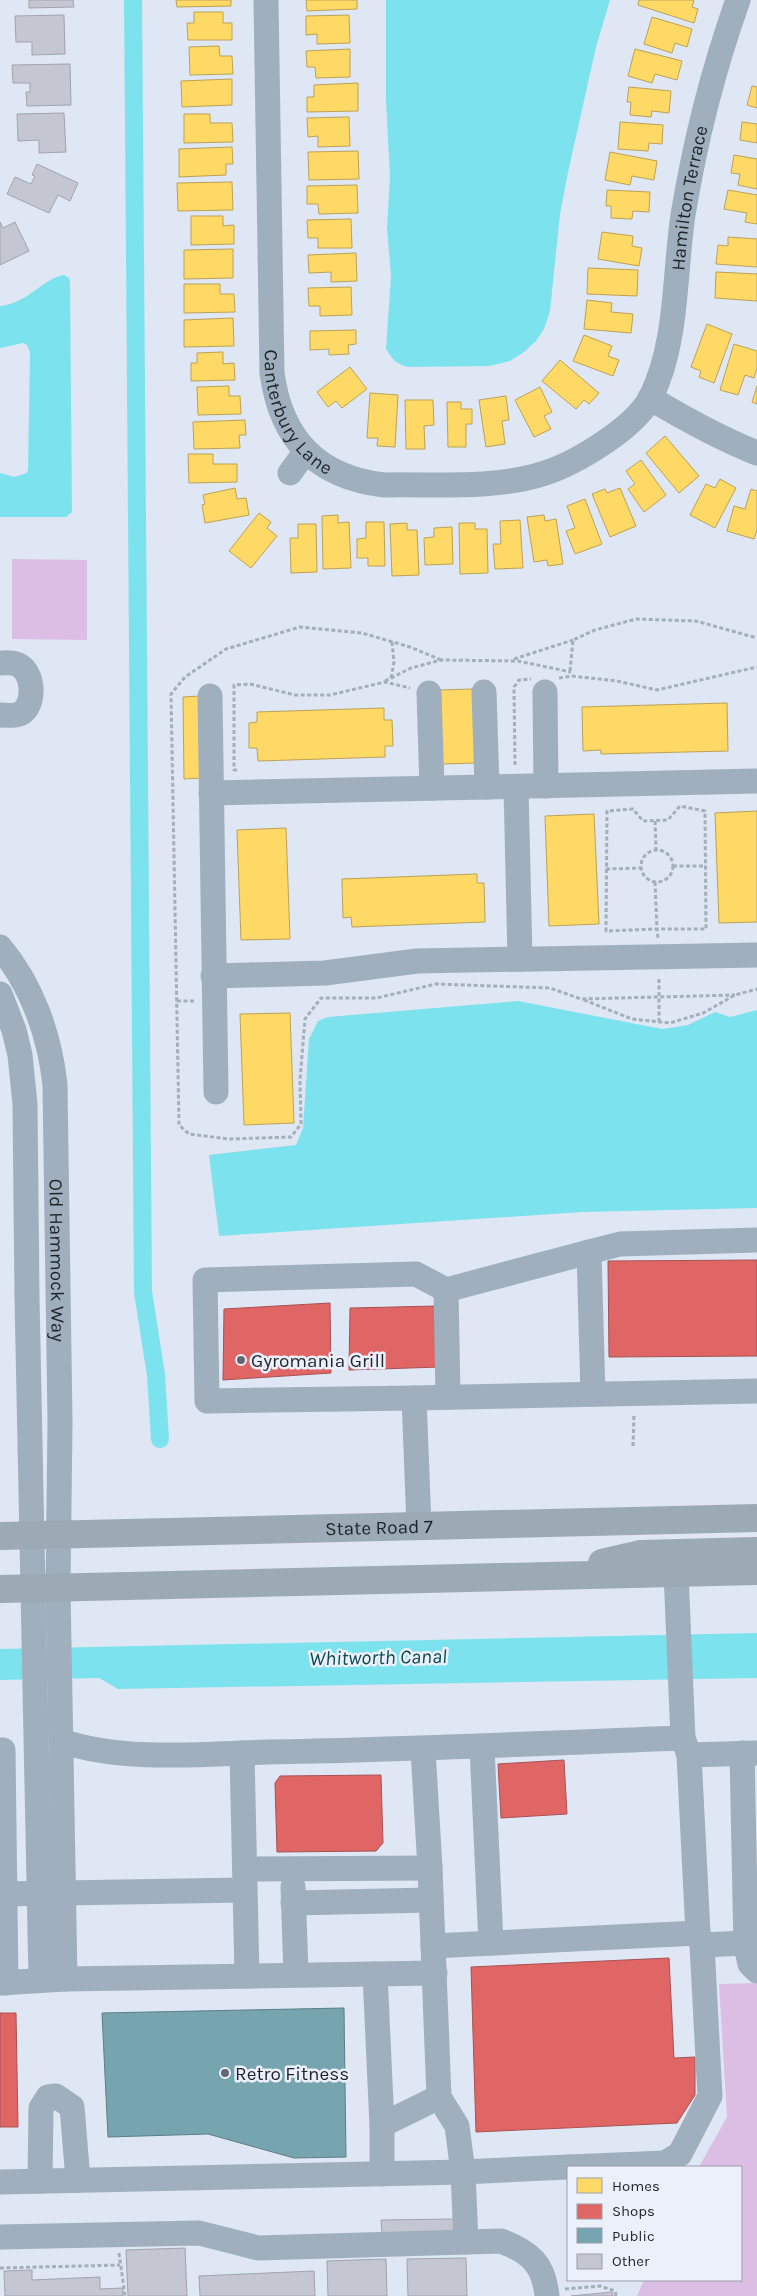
<svg xmlns="http://www.w3.org/2000/svg" width="757" height="2296" font-family="Karla,sans-serif">
<style>
.green{fill:#dcbee5}
.water{fill:#7ce2ee}
.homes{fill:#ffd966;stroke:#bca255}
.shops{fill:#e06666;stroke:#a65255}
.public{fill:#76a5af;stroke:#5c7e88}
.lines{fill:none;stroke-linecap:round;stroke-linejoin:round}
.canal{stroke:#7ce2ee;stroke-width:18}
.building{fill:#c4c6d1;stroke:#a1a3ae}
.path{stroke:#a3afb9;stroke-width:3;stroke-dasharray:4 2.5;stroke-linecap:butt}
.minor{stroke:#9fafbd;stroke-width:25}
.major{stroke:#9caab5;stroke-width:28}
.poi-dot{fill:#626772;stroke:#ebf0fb;stroke-width:2}
.labels{text-anchor:middle;stroke-width:5;stroke-linejoin:round;paint-order:stroke}
.street-label{font-size:19px;fill:#1e232c;stroke:#ebf0fb}
.poi-label{font-size:19px;fill:#1e232c;stroke:#ebf0fb;text-anchor:start}
.water-label{font-size:20px;font-style:italic;fill:#08494e;stroke:#ebf0fb}
</style>
<rect width="100%" height="100%" fill="#dfe6f4"/>
<g class="green">
<polygon points="12,559 87,560 87,640 12,639"/>
<polygon points="757,1983 757,2296 637,2296 644,2280 741,2280 741,2167 699,2167 727,2117 719,1984"/>
</g>
<g class="water">
<path d="M386,0H610L596,47L568,172L560,214L550,311L544,329L536,341L524,352L510,361L489,366L408,367C396,364 392,359 386,349L391,276L387,228L390,176L386,100Z"/>
<path d="M64,275L69,278L70,283L72,512L66,517H0V473L14,477L27,473L28,470L30,352L27,345L23,343L0,348V306C29,303 43,278 64,275Z"/>
<polygon points="518,1001 662,1029 688,1025 715,1012 730,1017 757,1010 757,1208 582,1212 219,1236 209,1155 296,1145 303,1128 309,1039 318,1021 328,1017"/>
<polygon points="757,1633 757,1678 118,1689 99,1678 0,1680 0,1649"/>
</g>
<g class="homes">
<polygon points="176,0 231,0 231,6 177,7"/>
<polygon points="306,0 357,0 357,9 307,11"/>
<polygon points="639,0 694,0 692,7 698,9 694,23 638,5"/>
<polygon points="194,12 223,12 223,23 232,23 232,40 188,40 187,23 194,23"/>
<polygon points="349,15 350,43 317,44 317,34 306,35 306,16"/>
<polygon points="652,17 692,29 687,47 675,43 672,53 644,44"/>
<polygon points="219,46 220,56 232,56 233,74 190,75 189,47"/>
<polygon points="350,49 350,77 316,78 315,67 307,67 306,51"/>
<polygon points="635,49 682,61 677,80 655,74 652,83 628,76"/>
<polygon points="232,79 232,105 182,107 181,81"/>
<polygon points="358,83 358,111 307,112 307,97 314,97 314,85"/>
<polygon points="752,86 757,87 757,108 747,105"/>
<polygon points="629,87 671,91 669,113 652,111 651,117 630,115 631,102 627,102"/>
<polygon points="184,114 210,114 210,123 232,123 233,142 184,143"/>
<polygon points="349,117 350,146 318,147 318,136 308,137 307,118"/>
<polygon points="620,122 663,125 662,144 649,143 648,151 618,149"/>
<polygon points="742,122 757,124 757,143 740,140"/>
<polygon points="232,147 233,164 226,164 226,175 179,177 179,149"/>
<polygon points="358,151 359,179 309,180 308,152"/>
<polygon points="610,152 657,161 654,180 632,176 630,185 605,180"/>
<polygon points="734,155 757,159 757,189 738,185 740,174 731,173"/>
<polygon points="232,182 233,210 178,211 177,183"/>
<polygon points="357,185 358,213 319,214 318,204 307,204 307,186"/>
<polygon points="607,190 650,192 649,212 633,211 632,219 611,218 611,206 606,206"/>
<polygon points="728,190 757,195 757,224 745,222 747,213 724,209"/>
<polygon points="191,216 223,216 223,226 234,225 234,244 191,245"/>
<polygon points="351,219 352,248 318,248 318,238 308,238 307,220"/>
<polygon points="602,232 633,236 632,246 642,248 639,266 598,259"/>
<polygon points="728,237 757,239 757,267 716,264 718,245 728,246"/>
<polygon points="233,249 233,278 184,279 184,250"/>
<polygon points="356,253 357,281 331,282 331,272 309,273 308,255"/>
<polygon points="588,268 638,270 637,296 587,294"/>
<polygon points="716,272 757,274 757,301 715,298"/>
<polygon points="184,284 220,284 220,294 234,294 235,312 184,313"/>
<polygon points="351,287 352,315 320,316 320,306 309,306 308,288"/>
<polygon points="587,300 612,303 611,312 633,314 631,333 584,329"/>
<polygon points="233,318 234,346 184,347 184,320"/>
<polygon points="707,324 732,334 714,383 699,377 701,371 691,367"/>
<polygon points="356,330 356,344 348,345 349,354 329,355 329,349 310,350 310,331"/>
<polygon points="584,335 612,346 608,356 619,360 613,376 573,361"/>
<polygon points="734,344 757,351 757,368 754,378 745,375 738,395 720,390"/>
<polygon points="223,352 223,364 234,363 235,380 191,381 191,363 197,363 197,353"/>
<polygon points="560,360 599,393 589,404 584,400 576,409 542,381"/>
<polygon points="350,367 367,389 342,408 336,401 328,407 317,392"/>
<polygon points="229,386 229,396 240,396 241,414 198,415 197,387"/>
<polygon points="757,386 757,404 752,402"/>
<polygon points="540,387 552,412 544,416 551,429 534,437 515,400"/>
<polygon points="370,393 398,395 395,447 377,446 378,438 367,438"/>
<polygon points="506,396 509,420 502,421 505,444 486,447 479,400"/>
<polygon points="405,400 433,400 434,425 424,426 425,449 406,449"/>
<polygon points="447,402 461,402 461,409 472,409 472,424 466,424 466,447 448,447"/>
<polygon points="245,420 246,435 239,435 240,448 194,449 193,422"/>
<polygon points="665,436 699,476 679,493 646,453"/>
<polygon points="188,454 213,454 213,464 237,464 237,482 189,483"/>
<polygon points="641,460 666,495 644,512 628,489 635,484 626,471"/>
<polygon points="720,479 736,488 715,528 690,515 706,484 715,488"/>
<polygon points="235,488 237,499 246,498 249,515 205,523 202,505 205,504 203,495"/>
<polygon points="620,488 636,526 610,537 592,494 605,489 607,493"/>
<polygon points="751,489 757,491 757,530 754,539 727,531 734,506 745,509"/>
<polygon points="585,499 602,544 575,554 566,531 575,528 567,506"/>
<polygon points="259,513 271,522 267,528 277,536 251,568 229,551"/>
<polygon points="338,515 338,523 349,522 351,568 323,569 322,516"/>
<polygon points="544,515 545,521 556,519 563,564 548,566 547,560 534,562 527,517"/>
<polygon points="520,520 523,568 495,569 493,544 501,544 500,521"/>
<polygon points="366,522 384,522 385,566 368,566 368,558 357,558 357,539 366,538"/>
<polygon points="407,523 407,530 417,530 419,575 392,576 390,524"/>
<polygon points="459,523 475,523 475,529 487,529 488,573 460,574"/>
<polygon points="298,524 316,524 317,572 291,573 290,538 298,538"/>
<polygon points="452,527 453,564 425,565 424,538 434,537 434,528"/>
<polygon points="473,689 475,763 442,764 440,690"/>
<polygon points="200,696 202,778 184,779 183,697"/>
<polygon points="727,703 728,751 601,754 601,750 583,751 582,707"/>
<polygon points="384,708 384,720 392,720 393,746 385,746 385,757 258,761 257,748 249,748 249,723 257,722 257,712"/>
<polygon points="757,811 757,922 719,923 715,813"/>
<polygon points="594,814 599,924 549,926 545,816"/>
<polygon points="286,828 290,939 241,940 237,830"/>
<polygon points="477,874 477,883 484,883 485,922 352,927 351,917 343,918 342,879"/>
<polygon points="290,1013 294,1123 244,1125 240,1014"/>
</g>
<g class="shops">
<polygon points="757,1260 757,1356 609,1357 608,1261"/>
<polygon points="330,1303 331,1373 223,1380 224,1309"/>
<polygon points="437,1306 440,1367 349,1370 350,1308"/>
<polygon points="564,1760 567,1814 501,1818 498,1764"/>
<polygon points="381,1775 383,1843 376,1851 277,1852 275,1783 280,1776"/>
<polygon points="669,1958 674,2058 695,2057 695,2095 677,2123 476,2132 471,1967"/>
<polygon points="0,2013 16,2013 18,2127 0,2127"/>
</g>
<polygon class="public" points="344,2008 346,2157 294,2158 208,2134 108,2137 102,2013"/>
<g class="lines">
<polyline class="canal" points="133,0 143,1292 156,1375 160,1439"/>
</g>
<g class="building">
<polygon points="29,0 73,0 74,7 29,8"/>
<polygon points="64,15 65,54 32,55 32,42 16,42 15,16"/>
<polygon points="70,64 71,105 27,106 26,92 30,92 30,83 13,83 12,65"/>
<polygon points="64,113 66,152 39,153 39,140 18,141 17,114"/>
<polygon points="37,164 78,183 70,201 58,195 49,213 7,194 15,177 31,184 35,176 32,175"/>
<polygon points="0,222 3,228 15,222 29,251 0,265"/>
<polygon points="454,2219 454,2232 382,2233 381,2220"/>
<polygon points="185,2248 187,2296 128,2296 126,2250"/>
<polygon points="466,2258 467,2296 408,2296 407,2259"/>
<polygon points="386,2259 387,2296 328,2296 327,2261"/>
<polygon points="32,2270 32,2280 100,2277 100,2289 123,2288 123,2296 5,2296 4,2271"/>
<polygon points="314,2271 315,2296 200,2296 199,2276"/>
<polygon points="612,2292 613,2296 571,2296"/>
</g>
<g class="lines">
<g class="path">
<polyline points="514,659 573,640"/>
<polyline points="441,660 410,647 362,633 300,627 226,649 185,677 171,694 179,1125 189,1134 229,1139 291,1137 301,1124 300,1080 305,1019 321,998 377,998 436,984 550,988 581,999 735,995"/>
<polyline points="570,671 573,640 595,630 636,619 696,621 757,638"/>
<polyline points="391,678 394,662 392,642"/>
<polyline points="559,678 572,676 617,681 657,690 757,667"/>
<polyline points="385,681 411,668 441,660 518,661 571,672"/>
<polyline points="515,765 514,687 519,680 531,679"/>
<polyline points="237,770 234,770 234,685 250,684 295,695 330,695 385,682 410,688"/>
<polyline points="655,821 656,850"/>
<circle cx="657" cy="866" r="16"/>
<polyline points="673,866 706,866"/>
<polyline points="606,869 641,868"/>
<polyline points="655,882 657,929 606,931 607,811 633,809 643,821 668,820 680,806 705,811 706,929 657,929 658,938"/>
<polyline points="584,1000 632,1019 670,1023 703,1013 735,995 757,989"/>
<polyline points="177,1001 196,1001"/>
<polyline points="659,1022 659,977"/>
<polyline points="633,1446 634,1414"/>
<polyline points="119,2253 125,2296"/>
<polyline points="0,2268 120,2265"/>
<polyline points="565,2289 600,2286 615,2291 616,2296"/>
</g>
<g class="minor">
<path id="s1" d="M266,0L272,373C281,439 317,477 384,485C433,484 495,489 542,474C575,464 635,428 651,397C678,342 674,275 683,215C695,142 713,70 738,0"/>
<path d="M650,398C685,419 719,438 757,453"/>
<polyline points="290,473 306,451"/>
<path d="M0,663C5,663 11,662 16,664C33,669 36,701 23,712C17,717 7,715 0,715"/>
<polyline points="484,692 487,787"/>
<polyline points="545,692 546,786"/>
<polyline points="429,693 432,788"/>
<polyline points="210,696 216,1092"/>
<polyline points="516,787 520,959"/>
<polyline points="211,793 757,781"/>
<path id="s2" d="M0,947C32,985 50,1036 55,1085L60,1422L58,1588L65,1979"/>
<polyline points="213,976 325,973 417,961 757,955"/>
<polyline points="0,994 14,1030 20,1055 25,1104 27,1297 41,1980"/>
<polyline points="589,1252 620,1244 757,1240"/>
<polyline points="446,1290 448,1397"/>
<polyline points="414,1398 207,1401 205,1280 416,1274 446,1290 589,1252 593,1394"/>
<polyline points="419,1526 414,1398 757,1391"/>
<path d="M62,1741C120,1762 205,1754 268,1752C406,1750 544,1743 683,1738"/>
<polyline points="482,1747 491,1943"/>
<polyline points="0,1750 3,1750 6,1983"/>
<polyline points="423,1750 430,1868 439,2097 457,2126 463,2172 466,2242"/>
<polyline points="242,1753 247,1976"/>
<polyline points="742,1753 746,1947 750,1964 757,1971"/>
<polyline points="689,1755 757,1753"/>
<polyline points="245,1869 430,1868"/>
<polyline points="293,1887 296,1975"/>
<polyline points="0,1894 245,1890"/>
<polyline points="293,1903 431,1900"/>
<polyline points="702,1945 746,1943"/>
<polyline points="433,1946 698,1933"/>
<polyline points="375,1974 382,2125"/>
<polyline points="0,1983 65,1979 435,1973"/>
<polyline points="570,2167 665,2163 680,2154 710,2096 702,1945 698,1933 689,1755 683,1738 676,1573"/>
<polyline points="382,2174 382,2125 439,2097"/>
<polyline points="40,2181 41,2108 48,2097 56,2096 72,2107 78,2180"/>
<polyline points="0,2182 463,2172 568,2167"/>
<path d="M0,2237L199,2233L258,2248L501,2241C530,2252 544,2264 547,2296"/>
</g>
<g class="major">
<path id="s3" d="M0,1536L757,1518"/>
<polyline points="602,1563 641,1554 757,1551"/>
<polyline points="0,1589 757,1571"/>
</g>
</g>
<g class="poi-dot">
<circle cx="241" cy="1360" r="5"/>
<circle cx="225" cy="2073" r="5"/>
</g>
<g class="labels">
<g class="street-label">
<text dy="7" stroke="none"><textPath href="#s1" startOffset="1044">Hamilton Terrace</textPath></text>
<text dy="7" stroke="none"><textPath href="#s1" startOffset="420">Canterbury Lane</textPath></text>
<text dy="7" stroke="none"><textPath href="#s2" startOffset="326">Old Hammock Way</textPath></text>
<text dy="7" stroke="none"><textPath href="#s3" startOffset="379">State Road 7</textPath></text>
</g>
<g class="poi-label">
<text x="251" y="1367">Gyromania Grill</text>
<text x="235" y="2080">Retro Fitness</text>
</g>
<g class="water-label">
<text transform="translate(378 1657) rotate(-1)" y="7">Whitworth Canal</text>
</g>
</g>
<rect x="567" y="2166" width="175" height="115" fill="#ebf0fb" stroke="#999ea8"/>
<rect x="577" y="2178" width="25" height="15" fill="#ffd966" stroke="#999ea8"/>
<text x="612" y="2191" font-size="15" fill="#1e232c">Homes</text>
<rect x="577" y="2204" width="25" height="15" fill="#e06666" stroke="#999ea8"/>
<text x="612" y="2216" font-size="15" fill="#1e232c">Shops</text>
<rect x="577" y="2228" width="25" height="15" fill="#76a5af" stroke="#999ea8"/>
<text x="612" y="2241" font-size="15" fill="#1e232c">Public</text>
<rect x="577" y="2254" width="25" height="15" fill="#c4c6d1" stroke="#999ea8"/>
<text x="612" y="2266" font-size="15" fill="#1e232c">Other</text>
</svg>
